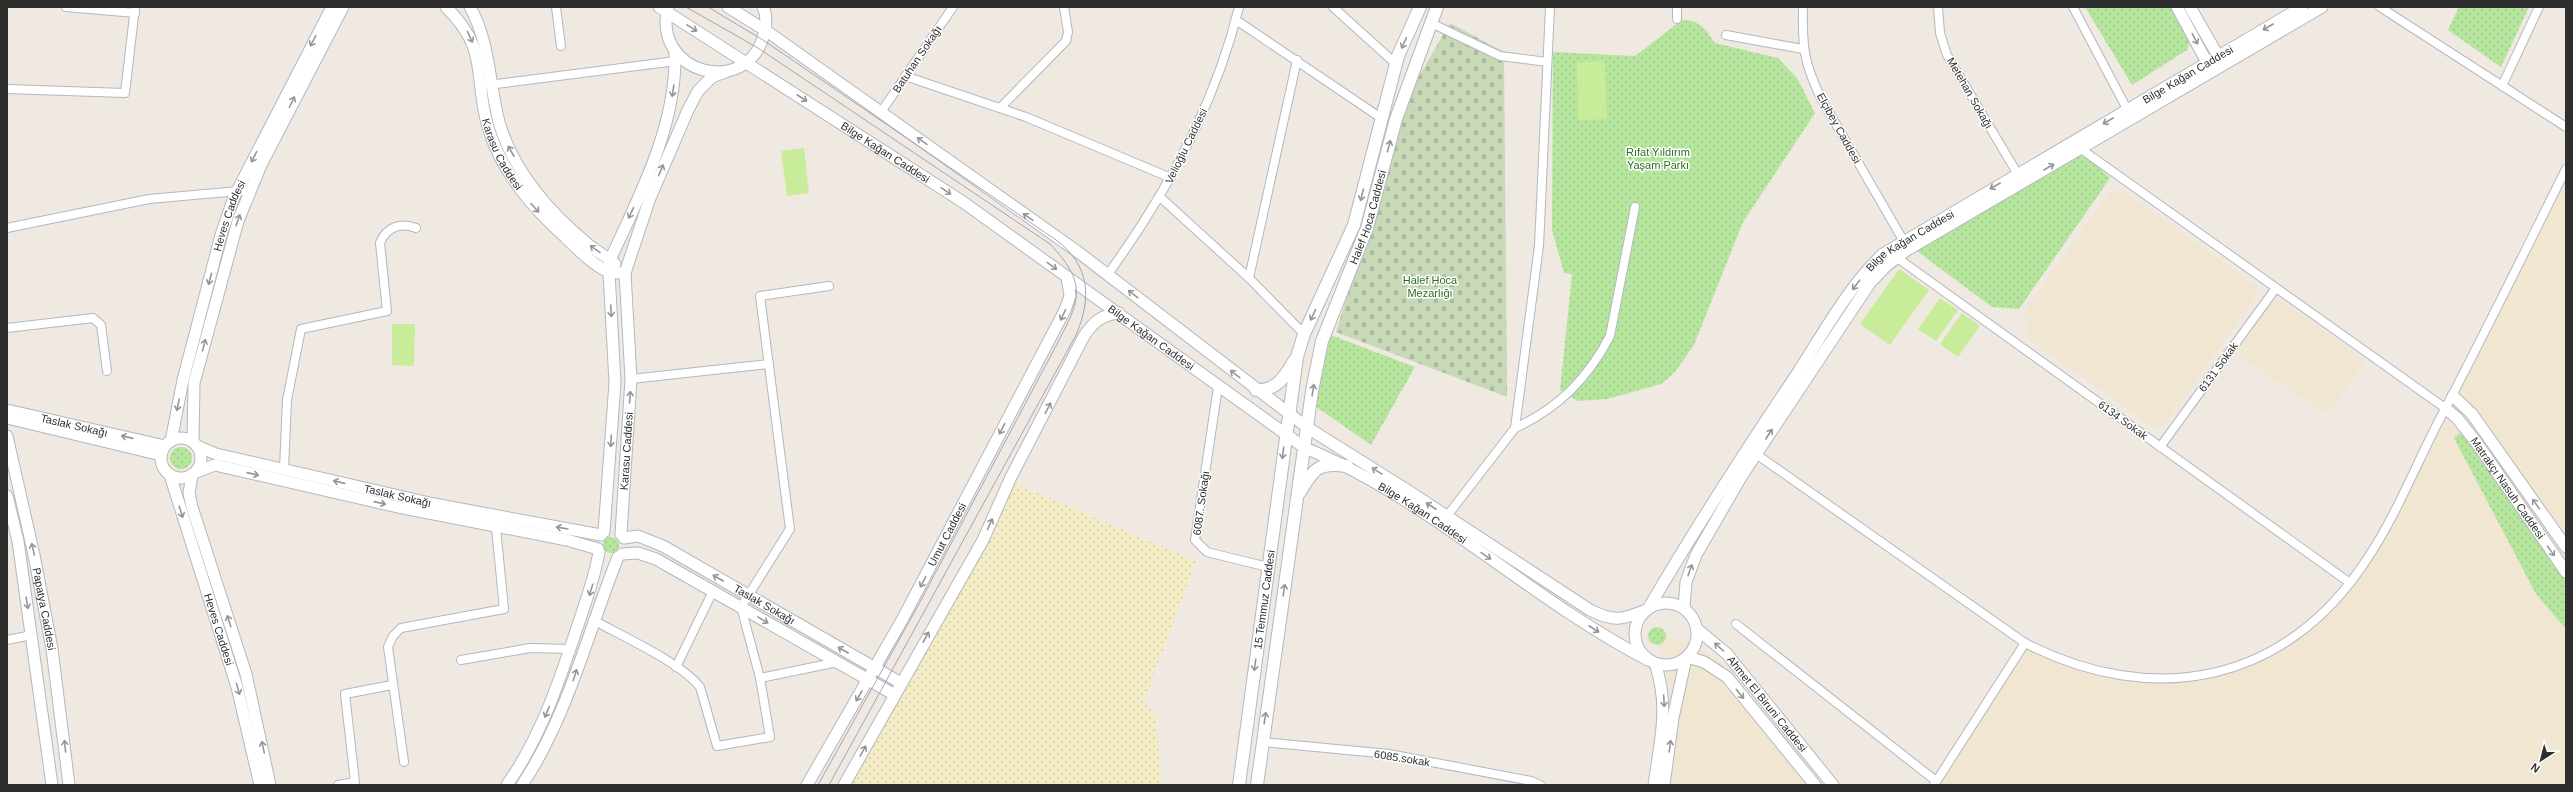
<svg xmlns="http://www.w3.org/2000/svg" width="2573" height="792" font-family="Arial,sans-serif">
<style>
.education{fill:#f0e6d1}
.grass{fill:url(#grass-dots)}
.sand{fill:url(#sand-dots)}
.cemetery{fill:url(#cemetery-stones)}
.pitch{fill:#c9ec9a}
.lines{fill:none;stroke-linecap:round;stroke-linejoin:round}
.minor-casing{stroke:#b4b7c1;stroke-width:10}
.tertiary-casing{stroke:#b4b7c1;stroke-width:13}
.secondary-casing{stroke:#b4b7c1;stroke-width:14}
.minor{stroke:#fff;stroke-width:8}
.tertiary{stroke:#fff;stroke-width:11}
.secondary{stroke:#fff;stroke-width:12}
.tram{stroke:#a3a6b8;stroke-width:1}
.oneway{stroke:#969696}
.labels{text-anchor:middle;stroke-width:3;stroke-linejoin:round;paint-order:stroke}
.street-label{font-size:11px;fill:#2e2e2e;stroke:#fff}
.park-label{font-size:11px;fill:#2c6e1b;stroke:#fff}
</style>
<defs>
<pattern id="grass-dots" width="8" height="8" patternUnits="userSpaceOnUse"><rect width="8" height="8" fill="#b6e59e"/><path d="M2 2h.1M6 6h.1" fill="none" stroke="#9dc588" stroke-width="1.8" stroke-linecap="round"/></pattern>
<pattern id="sand-dots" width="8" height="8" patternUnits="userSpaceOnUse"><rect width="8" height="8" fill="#f3ecc5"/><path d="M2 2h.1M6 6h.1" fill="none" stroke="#d1cbaa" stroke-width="1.8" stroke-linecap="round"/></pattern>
<pattern id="cemetery-stones" width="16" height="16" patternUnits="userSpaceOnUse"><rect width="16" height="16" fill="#c8d9b8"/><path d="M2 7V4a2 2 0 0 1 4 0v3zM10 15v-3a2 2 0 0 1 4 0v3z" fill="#acbb9e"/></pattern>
</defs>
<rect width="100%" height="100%" fill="#efe9e1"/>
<g class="education">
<polygon points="2566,170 2566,785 1935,785 2027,644 2045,653 2134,679 2227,670 2302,630 2363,566"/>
<polygon points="2123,191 2256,286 2255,298 2163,426 2152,426 2030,340 2023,314 2109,192"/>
<polygon points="2281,300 2366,361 2327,414 2236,354 2272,303"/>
<polygon points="1656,637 1675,639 1694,644 1720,661 1822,785 1659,785 1670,697 1665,661"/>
</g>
<g class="grass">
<polygon points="2085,7 2173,7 2191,38 2187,50 2132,85"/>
<polygon points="2459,7 2529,7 2501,67 2448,30"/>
<path d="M1682,20C1700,20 1705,29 1715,43L1778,58L1797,78L1815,113L1743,222L1694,345L1675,372L1661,384L1607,399L1578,401L1560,390L1572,274L1564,273L1552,230L1553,52L1635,56Z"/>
<polygon points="2082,152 2110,178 2019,309 1992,307 1914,249"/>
<polygon points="1328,334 1415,367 1371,445 1315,406 1318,377"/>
<polygon points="2464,430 2566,577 2566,629 2536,594 2454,438"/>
<circle cx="181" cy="458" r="11"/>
<circle cx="611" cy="545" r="8"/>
<circle cx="1657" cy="636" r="9"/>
</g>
<polygon class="sand" points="1007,480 1196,561 1144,701 1156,718 1161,785 845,785 944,607"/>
<polygon class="cemetery" points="1450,23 1504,52 1507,397 1336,332 1414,85"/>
<g class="pitch">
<polygon points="1605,61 1607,119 1578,120 1577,62"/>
<polygon points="804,148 809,193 787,196 781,151"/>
<polygon points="1899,269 1929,290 1890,345 1860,324"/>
<polygon points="1940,298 1958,310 1936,341 1918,329"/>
<polygon points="1962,313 1980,326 1958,357 1940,344"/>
<polygon points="392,324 415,324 414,366 392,365"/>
</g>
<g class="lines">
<defs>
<g id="minor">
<polyline points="66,7 135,13"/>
<polyline points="556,7 561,46"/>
<polyline points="1333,7 1396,64"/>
<path d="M1803,7C1802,47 1804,64 1822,100L1903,240"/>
<polyline points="1938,7 1940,33 1947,55 2017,173"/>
<polyline points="2073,7 2127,109"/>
<polyline points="2380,7 2566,127"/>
<polyline points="1677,19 1677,7"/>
<polyline points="1236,20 1381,118"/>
<polyline points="1431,23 1500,56 1547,62"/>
<polyline points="1726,35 1803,49"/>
<polyline points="905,76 1026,117 1171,178"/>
<polyline points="488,85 676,61"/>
<polyline points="2502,86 2539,7"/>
<polyline points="7,89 125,93 135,7"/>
<polyline points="1000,108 1066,41 1068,32 1064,7"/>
<polyline points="881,112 953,7"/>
<polyline points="2081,149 2445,408"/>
<polyline points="1160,197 1249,278 1304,334"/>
<polyline points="7,228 149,199 250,190"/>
<polyline points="1896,257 2350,583"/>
<path d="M1108,274C1167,193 1215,105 1239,7"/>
<polyline points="1249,278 1297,60"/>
<polyline points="7,328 93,318 101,325 107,371"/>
<polyline points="631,379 769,364"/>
<polyline points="1218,387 1195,540 1207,552 1268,567"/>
<path d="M1515,428C1559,408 1588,378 1610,336L1635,207"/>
<polyline points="2160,447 2276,288"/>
<path d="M1756,454L2025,643C2154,709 2286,684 2367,559C2398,513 2418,459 2444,411C2486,331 2526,249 2566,169"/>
<path d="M284,469L287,400L301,329L387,311L380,243C386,227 401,222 416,228"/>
<polyline points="1447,516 1515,428 1539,246 1550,7"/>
<path d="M593,620C622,636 680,662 700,687L717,746L770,737L760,678L741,607L790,529L760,296L829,286"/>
<polyline points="1736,624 1936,781"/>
<polyline points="7,640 32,635"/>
<polyline points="461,660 530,648 571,649"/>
<polyline points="676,667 713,591"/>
<polyline points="760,678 838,662"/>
<polyline points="1261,742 1389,754 1531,781 1540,785"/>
<polyline points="404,762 388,647 393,636 401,628 504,609 496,528"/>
<polyline points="338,785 355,782 345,694 392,685"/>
<polyline points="1934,785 2025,643"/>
</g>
<g id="tertiary">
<path id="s1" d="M446,7C490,50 473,76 488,127C501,171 531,206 565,237C574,246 599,270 610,272C615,273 621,273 625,273"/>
<path d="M470,7C490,42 489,84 499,122C513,171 551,214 590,246C598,252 607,257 615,264"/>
<path id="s2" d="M659,7L963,202L1305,448C1430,499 1528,598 1648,660"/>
<path d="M668,7C651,74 748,99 764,34C766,26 767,15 763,7"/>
<path d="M728,7L765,30L1078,252L1308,428L1410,492L1590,610C1614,622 1622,620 1646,610"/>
<polyline points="2177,7 2210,68"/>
<polyline points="2190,7 2221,61"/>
<polyline points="2453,396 2472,414 2566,547"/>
<path id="s3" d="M2445,408L2457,418L2476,442L2566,572"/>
<path id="s4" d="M7,410L165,446"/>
<polyline points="7,418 161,455"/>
<path id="s5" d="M7,436L34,555L52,649L69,785"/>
<circle cx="181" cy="458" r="20"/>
<path id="s6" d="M171,441L183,380L221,235L234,197L332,7"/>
<polyline points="193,442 194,383 238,221 261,165 343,7"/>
<path id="s7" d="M197,446L216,454L434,504L601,535"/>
<polyline points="196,472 215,465 398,507 567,540 598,549"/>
<path id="s8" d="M170,475L237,687L260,785"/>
<polyline points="192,476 189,493 192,507 246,674 270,785"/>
<polyline points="7,496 18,541 52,785"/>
<path d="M604,532L615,383L609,272L610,260C640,195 677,125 675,52"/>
<path id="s9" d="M621,534L631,379L625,273L650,198L688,110L698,91L712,77L725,72"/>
<path id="s10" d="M624,538L638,536L663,546L901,683"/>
<polyline points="622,554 638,553 656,559 895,695"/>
<circle cx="1666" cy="634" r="31"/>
<polyline points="1684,608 1686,582 1696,555 1741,477 1870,283 1886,266 1907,250 2322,7"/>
<path id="s11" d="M1648,609C1695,529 1745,451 1797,374C1823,334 1848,287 1883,254L2302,7"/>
<path id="s12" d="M1697,629L1727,654L1833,785"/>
<polyline points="1687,657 1704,662 1727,677 1815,785"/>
<path d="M507,785C542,735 560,679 579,622C587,598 595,576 599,552"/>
<path d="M522,785C568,716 587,634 618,557"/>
<path id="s13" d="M807,785L902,620L1065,310L1070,296L1067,277"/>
<path d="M844,785L983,540L1011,477L1084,336C1094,321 1102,315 1119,313"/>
<path d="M1654,785C1660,740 1670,708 1655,663"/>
<polyline points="1664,785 1673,718 1686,658"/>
</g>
<g id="secondary">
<path d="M1256,390C1276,391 1285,377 1294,361"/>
<path d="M1300,492C1314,468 1319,462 1347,466"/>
<path id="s14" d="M1239,785L1297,357L1304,334L1354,225L1398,56L1420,7"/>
<path id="s15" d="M1257,785L1312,391L1322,341L1367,228L1396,119L1437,7"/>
</g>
</defs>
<use href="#minor" class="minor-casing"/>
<use href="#tertiary" class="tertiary-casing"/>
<use href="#secondary" class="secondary-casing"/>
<use href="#minor" class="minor"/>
<use href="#tertiary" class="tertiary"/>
<use href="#secondary" class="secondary"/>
<g class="tram">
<path d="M686,7L758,48L1050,244C1087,283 1081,299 1057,344L919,604L818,785"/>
<path d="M708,7L763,40L1056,240C1090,265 1092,298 1076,335L829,785"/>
</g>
</g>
<defs><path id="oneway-shaft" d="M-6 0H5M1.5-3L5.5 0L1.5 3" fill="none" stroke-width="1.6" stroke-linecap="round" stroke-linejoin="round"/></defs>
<g class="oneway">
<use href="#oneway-shaft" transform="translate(2268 27) rotate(150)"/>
<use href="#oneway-shaft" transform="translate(692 28) rotate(32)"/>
<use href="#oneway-shaft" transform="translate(470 37) rotate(65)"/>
<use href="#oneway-shaft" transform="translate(2195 39) rotate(62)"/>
<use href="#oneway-shaft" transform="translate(313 41) rotate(118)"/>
<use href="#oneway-shaft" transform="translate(1404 43) rotate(114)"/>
<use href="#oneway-shaft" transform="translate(673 91) rotate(98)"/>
<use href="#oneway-shaft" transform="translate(802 98) rotate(33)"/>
<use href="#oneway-shaft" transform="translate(292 102) rotate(-64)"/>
<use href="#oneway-shaft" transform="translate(2108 121) rotate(150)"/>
<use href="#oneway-shaft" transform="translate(922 141) rotate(-145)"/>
<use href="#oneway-shaft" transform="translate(1389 146) rotate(-75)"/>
<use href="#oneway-shaft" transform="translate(511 151) rotate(-119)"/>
<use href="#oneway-shaft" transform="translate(254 157) rotate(117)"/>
<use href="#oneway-shaft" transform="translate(2049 167) rotate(-30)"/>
<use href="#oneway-shaft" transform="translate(661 170) rotate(-68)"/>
<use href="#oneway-shaft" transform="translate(1995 186) rotate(150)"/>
<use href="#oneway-shaft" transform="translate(946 191) rotate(34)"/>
<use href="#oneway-shaft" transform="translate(1362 195) rotate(104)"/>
<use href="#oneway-shaft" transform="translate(535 208) rotate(48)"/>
<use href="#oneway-shaft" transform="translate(631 213) rotate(115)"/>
<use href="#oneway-shaft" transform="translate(1028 217) rotate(-145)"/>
<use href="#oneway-shaft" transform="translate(238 220) rotate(-71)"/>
<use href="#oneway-shaft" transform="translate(595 249) rotate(-145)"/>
<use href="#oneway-shaft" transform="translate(1052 266) rotate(36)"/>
<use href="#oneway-shaft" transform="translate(210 279) rotate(105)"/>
<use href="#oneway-shaft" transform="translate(1856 285) rotate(127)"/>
<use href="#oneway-shaft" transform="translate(1133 294) rotate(-142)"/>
<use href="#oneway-shaft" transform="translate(611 311) rotate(87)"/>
<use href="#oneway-shaft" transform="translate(1063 315) rotate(116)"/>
<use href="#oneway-shaft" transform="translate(1313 315) rotate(115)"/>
<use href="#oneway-shaft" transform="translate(204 345) rotate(-76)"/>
<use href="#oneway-shaft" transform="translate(1235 374) rotate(-142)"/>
<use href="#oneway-shaft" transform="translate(1313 390) rotate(-81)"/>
<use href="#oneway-shaft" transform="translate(630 397) rotate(-86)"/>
<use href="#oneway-shaft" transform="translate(178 405) rotate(101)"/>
<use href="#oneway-shaft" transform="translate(1048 408) rotate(-62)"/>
<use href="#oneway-shaft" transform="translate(1002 429) rotate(117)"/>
<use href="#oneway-shaft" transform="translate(1769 434) rotate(-57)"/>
<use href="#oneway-shaft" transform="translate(127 437) rotate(-167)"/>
<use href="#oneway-shaft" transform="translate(611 441) rotate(93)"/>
<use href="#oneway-shaft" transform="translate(1283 453) rotate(97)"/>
<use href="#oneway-shaft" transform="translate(1377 471) rotate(-148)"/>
<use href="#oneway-shaft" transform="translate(253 474) rotate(13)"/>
<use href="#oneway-shaft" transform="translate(339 482) rotate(-167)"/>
<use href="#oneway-shaft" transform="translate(380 503) rotate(13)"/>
<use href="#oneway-shaft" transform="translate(2536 504) rotate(-125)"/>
<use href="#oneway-shaft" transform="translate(1431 506) rotate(-147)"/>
<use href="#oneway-shaft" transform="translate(181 512) rotate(73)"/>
<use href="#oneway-shaft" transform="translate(990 524) rotate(-66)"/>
<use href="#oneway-shaft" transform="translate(562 528) rotate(-170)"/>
<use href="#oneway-shaft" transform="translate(33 549) rotate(-104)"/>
<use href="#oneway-shaft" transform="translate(2551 551) rotate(55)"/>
<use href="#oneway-shaft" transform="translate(1486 556) rotate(34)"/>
<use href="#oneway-shaft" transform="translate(1690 570) rotate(-71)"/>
<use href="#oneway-shaft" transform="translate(718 578) rotate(-150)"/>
<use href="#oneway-shaft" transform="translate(923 582) rotate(118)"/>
<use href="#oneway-shaft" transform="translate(591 590) rotate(107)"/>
<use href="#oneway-shaft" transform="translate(1284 590) rotate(-82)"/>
<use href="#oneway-shaft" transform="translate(27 603) rotate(81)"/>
<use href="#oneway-shaft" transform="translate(763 620) rotate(31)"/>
<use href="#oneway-shaft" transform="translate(229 621) rotate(-108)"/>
<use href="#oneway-shaft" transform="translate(1594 629) rotate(33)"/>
<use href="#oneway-shaft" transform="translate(926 637) rotate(-61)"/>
<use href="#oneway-shaft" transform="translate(1719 647) rotate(-138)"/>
<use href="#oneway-shaft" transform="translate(843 650) rotate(-150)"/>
<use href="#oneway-shaft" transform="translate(1255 665) rotate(98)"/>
<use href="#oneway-shaft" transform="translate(575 675) rotate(-72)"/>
<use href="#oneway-shaft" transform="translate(238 689) rotate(74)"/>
<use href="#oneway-shaft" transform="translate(1740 694) rotate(51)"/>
<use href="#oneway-shaft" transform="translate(859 696) rotate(120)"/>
<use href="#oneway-shaft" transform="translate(1664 701) rotate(87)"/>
<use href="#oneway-shaft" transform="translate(547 712) rotate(113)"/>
<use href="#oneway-shaft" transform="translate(1265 718) rotate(-82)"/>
<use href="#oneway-shaft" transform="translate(65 746) rotate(-96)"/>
<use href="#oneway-shaft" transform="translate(1670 746) rotate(-82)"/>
<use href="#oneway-shaft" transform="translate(263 747) rotate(-102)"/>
<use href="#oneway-shaft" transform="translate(863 751) rotate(-60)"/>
</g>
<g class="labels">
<g class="street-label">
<text transform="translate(917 59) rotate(-56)" y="4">Batuhan Sokağı</text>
<text dy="4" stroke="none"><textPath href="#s11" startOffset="780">Bilge Kağan Caddesi</textPath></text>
<text transform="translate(1970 93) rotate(60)" y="4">Metehan Sokağı</text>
<text transform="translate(1839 128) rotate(61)" y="4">Elçibey Caddesi</text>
<text transform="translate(1186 146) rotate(-64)" y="4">Velioğlu Caddesi</text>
<text dy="4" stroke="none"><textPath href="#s2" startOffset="269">Bilge Kağan Caddesi</textPath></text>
<text dy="4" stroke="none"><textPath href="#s1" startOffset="161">Karasu Caddesi</textPath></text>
<text dy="4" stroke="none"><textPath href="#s6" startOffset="233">Heves Caddesi</textPath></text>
<text dy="4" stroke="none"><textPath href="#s15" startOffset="581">Halef Hoca Caddesi</textPath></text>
<text dy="4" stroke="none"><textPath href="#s11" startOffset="456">Bilge Kağan Caddesi</textPath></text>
<text dy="4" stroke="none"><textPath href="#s2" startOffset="593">Bilge Kağan Caddesi</textPath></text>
<text transform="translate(2218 367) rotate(-54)" y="4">6131 Sokak</text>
<text transform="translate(2123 420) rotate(36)" y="4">6134 Sokak</text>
<text dy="4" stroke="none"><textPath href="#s4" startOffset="69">Taslak Sokağı</textPath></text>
<text dy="4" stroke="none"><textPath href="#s9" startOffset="83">Karasu Caddesi</textPath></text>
<text dy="4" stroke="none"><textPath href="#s3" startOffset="102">Matrakçı Nasuh Caddesi</textPath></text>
<text dy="4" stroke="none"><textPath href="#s7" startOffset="207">Taslak Sokağı</textPath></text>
<text transform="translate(1201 503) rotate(-82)" y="4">6087. Sokağı</text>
<text dy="4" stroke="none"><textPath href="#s2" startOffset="917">Bilge Kağan Caddesi</textPath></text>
<text dy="4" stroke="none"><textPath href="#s13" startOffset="287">Umut Caddesi</textPath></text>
<text dy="4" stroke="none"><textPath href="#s14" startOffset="187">15 Temmuz Caddesi</textPath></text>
<text dy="4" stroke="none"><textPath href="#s10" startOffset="158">Taslak Sokağı</textPath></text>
<text dy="4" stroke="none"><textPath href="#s5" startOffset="177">Papatya Caddesi</textPath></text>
<text dy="4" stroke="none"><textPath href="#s8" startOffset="162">Heves Caddesi</textPath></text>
<text dy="4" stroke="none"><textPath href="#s12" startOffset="103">Ahmet El Biruni Caddesi</textPath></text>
<text transform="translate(1402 758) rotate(9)" y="4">6085.sokak</text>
</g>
<g class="park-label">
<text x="1658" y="156">Rıfat Yıldırım<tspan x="1658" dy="13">Yaşam Parkı</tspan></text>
<text x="1430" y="284">Halef Hoca<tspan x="1430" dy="13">Mezarlığı</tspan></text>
</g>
</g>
<rect width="2573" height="792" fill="none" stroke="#2e2e2e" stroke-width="16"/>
<g transform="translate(2541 760) rotate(216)" stroke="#ffffff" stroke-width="3" paint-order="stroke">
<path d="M0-3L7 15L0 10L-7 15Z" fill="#2e2e2e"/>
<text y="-6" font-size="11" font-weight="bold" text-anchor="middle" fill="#2e2e2e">N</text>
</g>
</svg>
